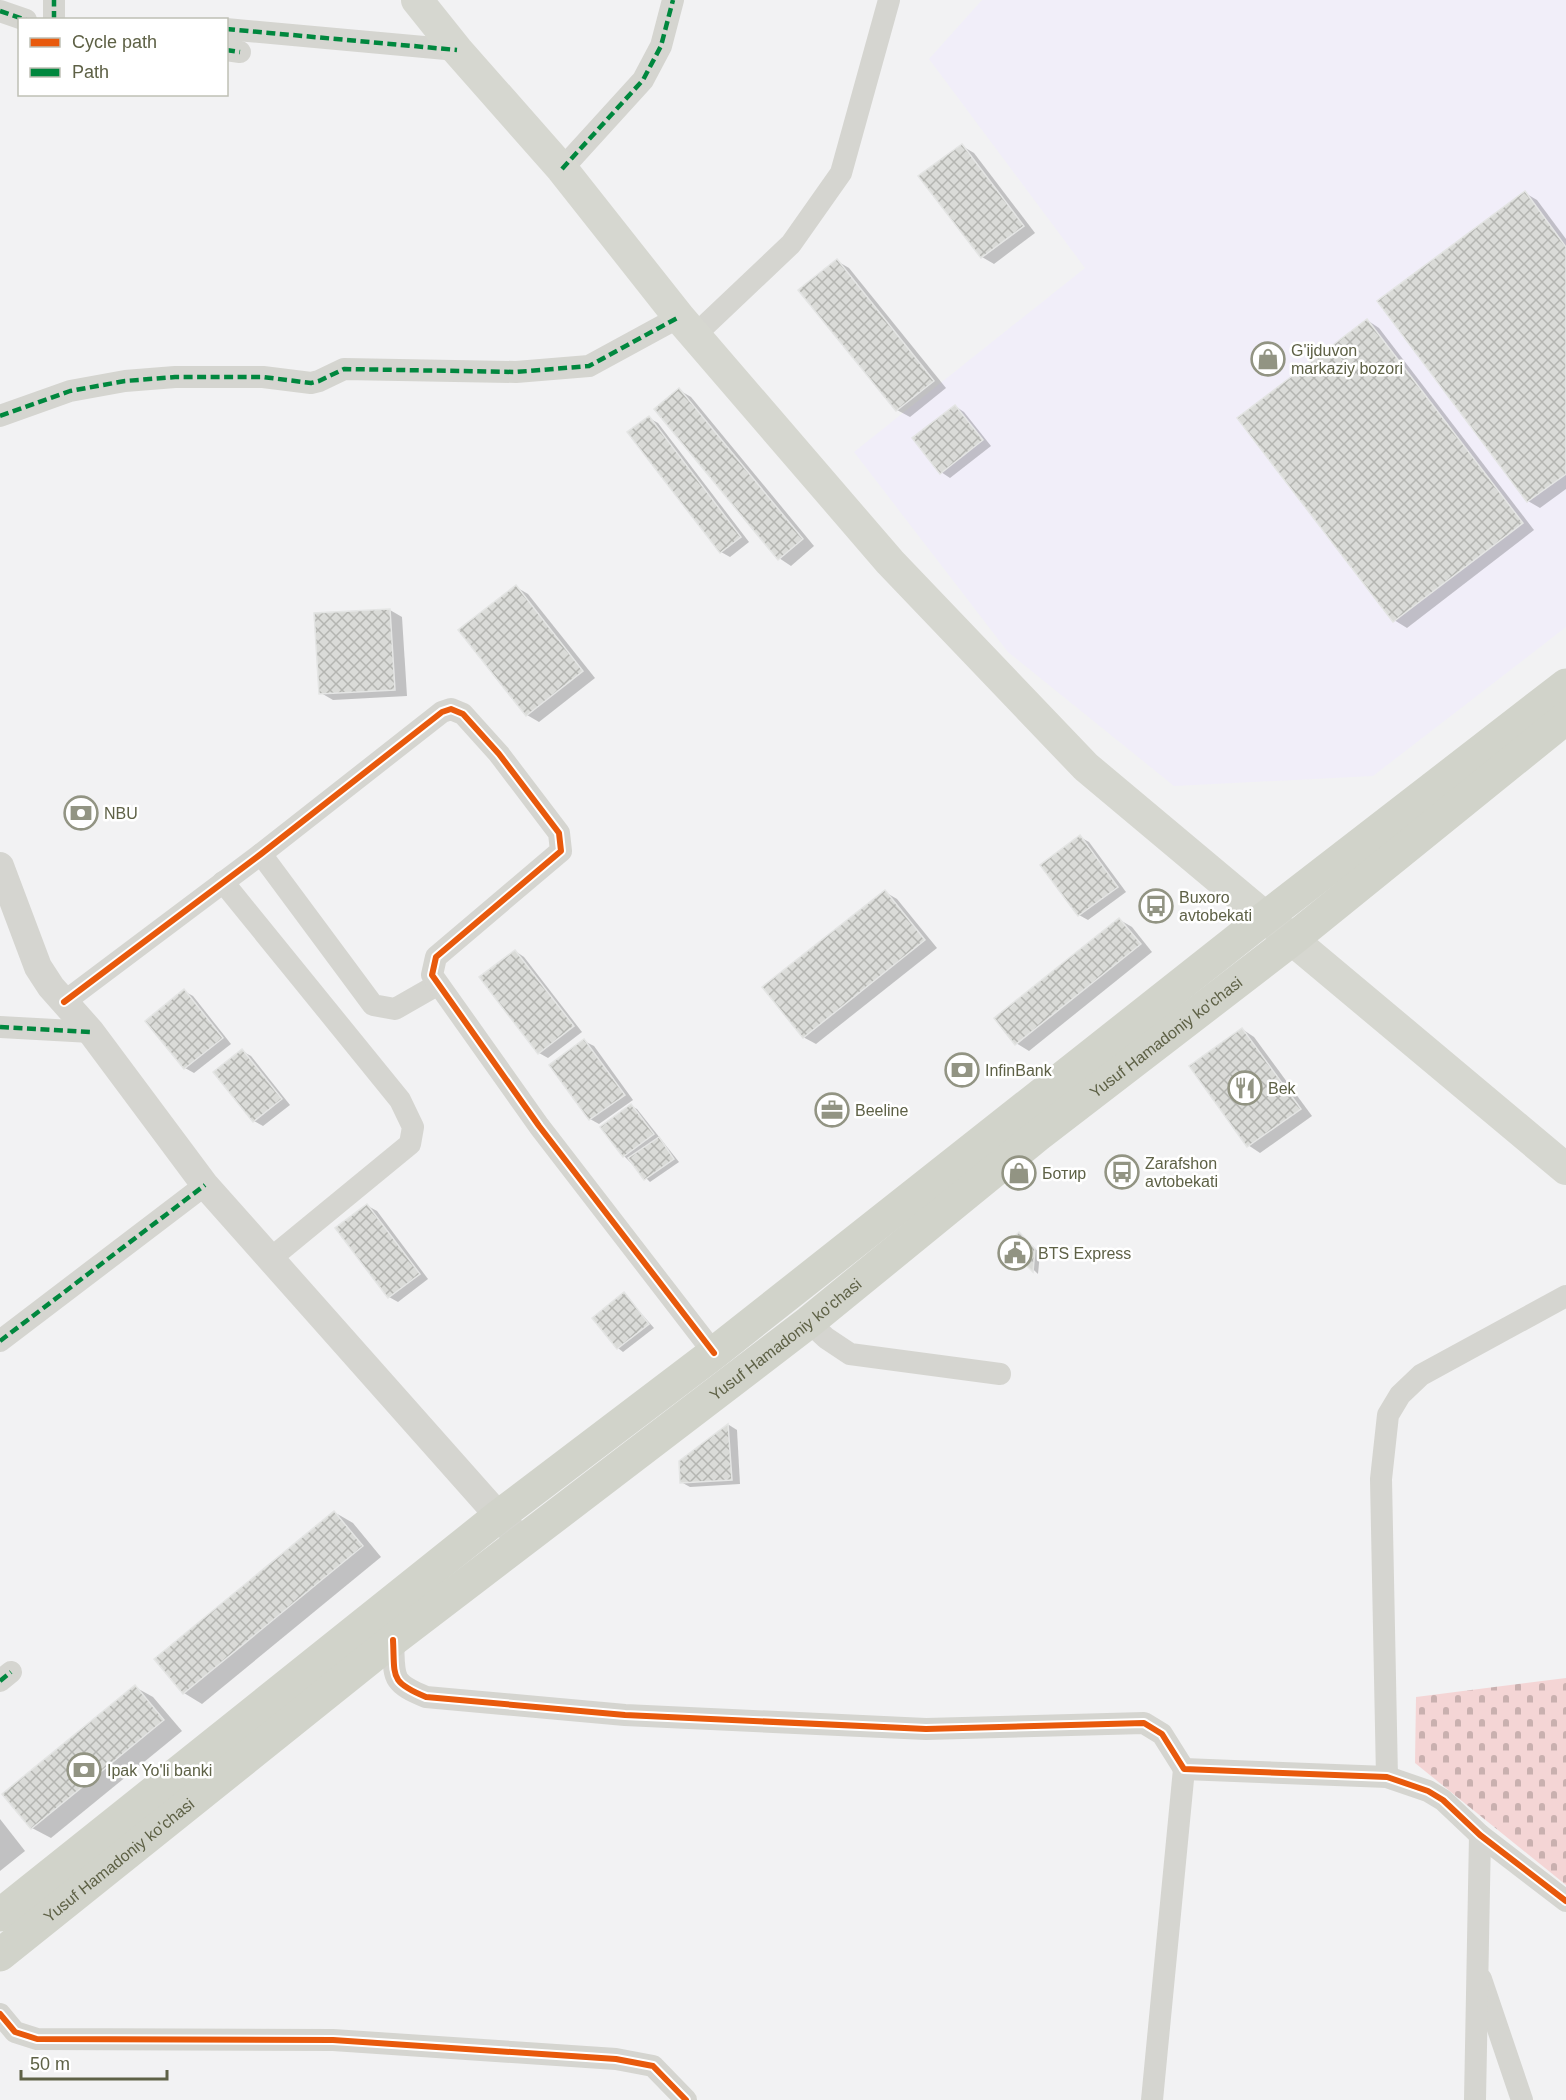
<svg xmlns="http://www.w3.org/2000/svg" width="1566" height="2100" font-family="Arial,sans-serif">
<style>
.commercial{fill:#f1eef9}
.cemetery{fill:url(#cemetery-stones)}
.shadow{fill:#0003}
.building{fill:url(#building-cross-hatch);stroke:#e4e5e4;stroke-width:1.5}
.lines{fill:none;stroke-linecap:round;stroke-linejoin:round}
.minor{stroke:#d5d5d0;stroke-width:22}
.tertiary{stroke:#d5d5d0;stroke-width:28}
.secondary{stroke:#d6d7d0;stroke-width:32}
.primary{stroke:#d1d3ca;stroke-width:33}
.quiet{stroke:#00873e;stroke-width:4.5;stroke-dasharray:9 4.5;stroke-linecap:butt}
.cycleway-casing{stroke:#fff;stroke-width:10}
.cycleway{stroke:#e8590c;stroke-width:6}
.labels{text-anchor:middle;stroke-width:5;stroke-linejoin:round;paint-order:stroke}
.poi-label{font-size:16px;fill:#5e6146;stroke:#fff;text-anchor:start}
.street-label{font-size:16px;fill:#5e6146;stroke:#fff}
</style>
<defs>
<pattern id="cemetery-stones" width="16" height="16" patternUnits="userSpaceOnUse" patternTransform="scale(1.5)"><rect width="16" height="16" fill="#f4d5d5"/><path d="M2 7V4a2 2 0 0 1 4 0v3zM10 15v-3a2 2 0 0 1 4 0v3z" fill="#c9b0af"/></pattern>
<pattern id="building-cross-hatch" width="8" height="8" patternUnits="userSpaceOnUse" patternTransform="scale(1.5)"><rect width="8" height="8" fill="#dadbd8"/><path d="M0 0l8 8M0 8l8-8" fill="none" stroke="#b4b5b1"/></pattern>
</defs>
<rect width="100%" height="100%" fill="#f2f2f3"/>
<polygon class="commercial" points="982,0 1566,0 1566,627 1373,776 1174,786 1008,652 854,452 1085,268 929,59"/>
<polygon class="cemetery" points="1566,1678 1566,1885 1415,1763 1416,1697"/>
<g class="shadow">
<polygon points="962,146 974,153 1035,233 994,264 982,257"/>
<polygon points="1525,193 1537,200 1566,239 1566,489 1540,508 1528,501"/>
<polygon points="837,261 849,268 946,388 910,417 897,410 801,290"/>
<polygon points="1367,320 1379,328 1534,530 1407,628 1394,620"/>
<polygon points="679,390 691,397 814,546 791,566 779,558"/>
<polygon points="955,406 964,412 991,446 950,478 941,472"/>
<polygon points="649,418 658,423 749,542 730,557 721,552"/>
<polygon points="516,587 528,594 595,678 539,722 527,715"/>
<polygon points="390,610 402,617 407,696 333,700 321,693"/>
<polygon points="1080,837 1089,842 1126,892 1088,920 1079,915 1042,865"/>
<polygon points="885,892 897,899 937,948 816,1044 803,1037"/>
<polygon points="1120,920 1132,927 1152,952 1029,1051 1016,1043"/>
<polygon points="515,951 524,957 582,1032 548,1058 539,1053"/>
<polygon points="184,991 193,996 231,1044 194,1073 185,1068"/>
<polygon points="1242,1029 1254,1037 1312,1116 1260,1153 1248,1145"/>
<polygon points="584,1041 594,1046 633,1100 599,1124 590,1119 551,1065"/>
<polygon points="242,1051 251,1056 290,1105 263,1126 254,1121"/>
<polygon points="631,1106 637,1109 679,1162 650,1182 624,1156"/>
<polygon points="368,1206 377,1211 428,1279 398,1302 389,1297"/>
<polygon points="1019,1234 1040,1253 1038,1274 1008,1245"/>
<polygon points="624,1294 654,1328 623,1352 618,1348"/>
<polygon points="729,1425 737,1430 740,1484 690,1487 681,1482 680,1462"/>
<polygon points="334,1512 353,1523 381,1557 202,1704 184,1693"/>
<polygon points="135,1687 153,1697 182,1731 51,1838 32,1828"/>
<polygon points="0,1819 25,1851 0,1871"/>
</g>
<g class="building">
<polygon points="962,144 1024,226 981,258 918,176"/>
<polygon points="1525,191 1566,247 1566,474 1527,502 1377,301"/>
<polygon points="837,259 934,381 896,411 798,290"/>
<polygon points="1367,319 1523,523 1393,622 1237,418"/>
<polygon points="679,388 803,539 778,560 654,409"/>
<polygon points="955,405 983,440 940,474 912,438"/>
<polygon points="649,416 741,537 720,553 627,432"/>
<polygon points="516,585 583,671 526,716 458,630"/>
<polygon points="390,609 395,690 319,694 314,613"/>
<polygon points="1080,835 1118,887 1078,916 1040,865"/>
<polygon points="885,890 925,940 803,1038 762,987"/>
<polygon points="1119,918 1141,944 1015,1045 994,1018"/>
<polygon points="515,950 574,1026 538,1054 479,977"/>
<polygon points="184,989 223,1038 184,1069 145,1021"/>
<polygon points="1242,1028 1301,1109 1247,1147 1189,1066"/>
<polygon points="584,1039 625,1095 589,1120 549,1065"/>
<polygon points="242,1049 282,1099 253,1122 213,1072"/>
<polygon points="631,1104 654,1134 623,1157 600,1127"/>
<polygon points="659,1137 674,1159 644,1180 628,1158"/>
<polygon points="367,1204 420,1274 388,1298 335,1228"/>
<polygon points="1019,1232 1035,1249 1033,1272 1006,1245"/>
<polygon points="624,1292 649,1324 617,1349 592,1318"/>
<polygon points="728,1424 732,1480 680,1483 679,1461"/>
<polygon points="334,1511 363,1546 183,1694 154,1659"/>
<polygon points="135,1685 164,1720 31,1829 2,1794"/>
</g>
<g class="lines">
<g class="minor">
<polyline points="0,11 26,20"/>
<polyline points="54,20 54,0"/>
<polyline points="226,29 457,50"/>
<polyline points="226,50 240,52"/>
<polyline points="562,169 643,80 661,46 673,0"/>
<polyline points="695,335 791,244 841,173 889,0"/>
<polyline points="0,416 70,391 125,381 175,377 263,377 311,383 319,381 344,369 516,372 589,366 679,317"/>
<polyline points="261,854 373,1005 395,1009 437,985"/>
<polyline points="223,882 400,1100 413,1127 410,1144 270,1259"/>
<polyline points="64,1002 261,854 442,712 451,709 463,714 499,754 559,833 561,851 436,957 432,975 539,1126 714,1353"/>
<polyline points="0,1027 91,1032"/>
<polyline points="809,1322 826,1338 850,1354 1000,1374"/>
<polyline points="0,1341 205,1185"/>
<path d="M393,1640C395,1677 389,1682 426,1697L625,1715L926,1729L1144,1723L1162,1734L1184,1769L1387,1777L1428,1791L1443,1800L1480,1835L1566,1901"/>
<polyline points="0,1681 11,1672"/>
<polyline points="1387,1777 1381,1479 1388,1415 1400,1395 1421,1375 1566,1296"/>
<polyline points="1481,1979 1522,2100"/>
<polyline points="0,2014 15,2032 37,2039 333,2040 616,2059 653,2066 686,2100"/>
<polyline points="1152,2100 1184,1769"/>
<polyline points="1475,2100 1480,1835"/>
</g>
<polyline class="tertiary" points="0,866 38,967 51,987 91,1032 205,1185 522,1542"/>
<polyline class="secondary" points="417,0 457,50 562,169 679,317 890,562 1086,767 1566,1169"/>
<g class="primary">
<polyline points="0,1915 499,1516 714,1353 1266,917 1566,685"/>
<path id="s1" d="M0,1955L393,1640L809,1322L1037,1136L1293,939L1566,718"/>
</g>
<g class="quiet">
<polyline points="0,11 26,20"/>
<polyline points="54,20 54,0"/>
<polyline points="226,29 457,50"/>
<polyline points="226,50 240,52"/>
<polyline points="562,169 643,80 661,46 673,0"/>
<polyline points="0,416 70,391 125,381 175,377 263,377 311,383 319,381 344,369 516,372 589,366 679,317"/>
<polyline points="0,1027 91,1032"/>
<polyline points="0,1341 205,1185"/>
<polyline points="0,1681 11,1672"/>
</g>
<defs>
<g id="cycleway">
<polyline points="64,1002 261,854 442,712 451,709 463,714 499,754 559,833 561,851 436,957 432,975 539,1126 714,1353"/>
<path d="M393,1640C395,1677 389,1682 426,1697L625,1715L926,1729L1144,1723L1162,1734L1184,1769L1387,1777L1428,1791L1443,1800L1480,1835L1566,1901"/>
<polyline points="0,2014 15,2032 37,2039 333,2040 616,2059 653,2066 686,2100"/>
</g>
</defs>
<use href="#cycleway" class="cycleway-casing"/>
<use href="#cycleway" class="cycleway"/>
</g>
<defs>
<symbol id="shop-ring" viewBox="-11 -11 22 22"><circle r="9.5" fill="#fff" stroke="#929483" stroke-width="1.5"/><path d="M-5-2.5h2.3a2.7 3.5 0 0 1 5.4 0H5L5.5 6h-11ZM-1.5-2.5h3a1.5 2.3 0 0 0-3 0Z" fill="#929483"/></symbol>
<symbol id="bank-ring" viewBox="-11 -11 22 22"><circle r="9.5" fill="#fff" stroke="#929483" stroke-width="1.5"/><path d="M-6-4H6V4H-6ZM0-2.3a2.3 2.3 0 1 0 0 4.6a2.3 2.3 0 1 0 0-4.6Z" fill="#929483"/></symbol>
<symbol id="bus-ring" viewBox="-11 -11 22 22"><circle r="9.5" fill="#fff" stroke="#929483" stroke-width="1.5"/><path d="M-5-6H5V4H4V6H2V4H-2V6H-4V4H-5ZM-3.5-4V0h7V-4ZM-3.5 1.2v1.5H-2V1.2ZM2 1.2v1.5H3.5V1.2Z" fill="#929483"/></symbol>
<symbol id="restaurant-ring" viewBox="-11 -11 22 22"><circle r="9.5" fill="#fff" stroke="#929483" stroke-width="1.5"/><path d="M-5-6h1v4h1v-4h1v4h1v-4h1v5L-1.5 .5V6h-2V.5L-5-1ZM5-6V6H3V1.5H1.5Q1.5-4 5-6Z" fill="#929483"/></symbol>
<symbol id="office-ring" viewBox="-11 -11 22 22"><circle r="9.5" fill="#fff" stroke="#929483" stroke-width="1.5"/><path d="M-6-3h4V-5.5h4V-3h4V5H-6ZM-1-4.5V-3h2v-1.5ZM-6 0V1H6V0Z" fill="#929483"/></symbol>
<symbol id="civic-ring" viewBox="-11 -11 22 22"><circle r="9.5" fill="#fff" stroke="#929483" stroke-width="1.5"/><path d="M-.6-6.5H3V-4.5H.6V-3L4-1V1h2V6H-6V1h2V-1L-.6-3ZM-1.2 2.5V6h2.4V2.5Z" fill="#929483"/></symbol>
</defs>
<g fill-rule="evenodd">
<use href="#shop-ring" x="1249" y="340" width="38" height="38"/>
<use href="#bank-ring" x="62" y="794" width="38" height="38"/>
<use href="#bus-ring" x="1137" y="887" width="38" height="38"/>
<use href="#bank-ring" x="943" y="1051" width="38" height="38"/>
<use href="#restaurant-ring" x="1226" y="1069" width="38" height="38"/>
<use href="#office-ring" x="813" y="1091" width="38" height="38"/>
<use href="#bus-ring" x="1103" y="1153" width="38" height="38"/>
<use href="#shop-ring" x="1000" y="1154" width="38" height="38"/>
<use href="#civic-ring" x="996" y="1234" width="38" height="38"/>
<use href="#bank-ring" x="65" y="1751" width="38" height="38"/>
</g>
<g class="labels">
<g class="poi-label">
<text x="1291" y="356">G'ijduvon<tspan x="1291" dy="18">markaziy bozori</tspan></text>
<text x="104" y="819">NBU</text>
<text x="1179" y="903">Buxoro<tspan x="1179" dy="18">avtobekati</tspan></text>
<text x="985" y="1076">InfinBank</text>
<text x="1268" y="1094">Bek</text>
<text x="855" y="1116">Beeline</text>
<text x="1145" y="1169">Zarafshon<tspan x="1145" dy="18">avtobekati</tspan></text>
<text x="1042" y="1179">Ботир</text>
<text x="1038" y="1259">BTS Express</text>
<text x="107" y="1776">Ipak Yo'li banki</text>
</g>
<g class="street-label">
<text dy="6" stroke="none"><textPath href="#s1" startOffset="1484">Yusuf Hamadoniy ko'chasi</textPath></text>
<text dy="6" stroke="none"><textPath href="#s1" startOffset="998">Yusuf Hamadoniy ko'chasi</textPath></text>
<text dy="6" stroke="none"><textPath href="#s1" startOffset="152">Yusuf Hamadoniy ko'chasi</textPath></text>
</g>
</g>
<rect x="18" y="18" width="210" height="78" fill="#ffffff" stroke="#bfc0b5" stroke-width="1.5"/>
<rect x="30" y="38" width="30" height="9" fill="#e8590c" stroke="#bfc0b5" stroke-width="1.5"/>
<text x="72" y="48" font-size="18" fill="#5e6146">Cycle path</text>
<rect x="30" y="68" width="30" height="9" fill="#00873e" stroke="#bfc0b5" stroke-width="1.5"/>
<text x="72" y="78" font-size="18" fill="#5e6146">Path</text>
<path d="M21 2070v9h146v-9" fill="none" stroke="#5e6146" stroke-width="3"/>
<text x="30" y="2070" font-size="18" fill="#5e6146" stroke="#ffffff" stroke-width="4.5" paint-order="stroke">50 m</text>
</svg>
